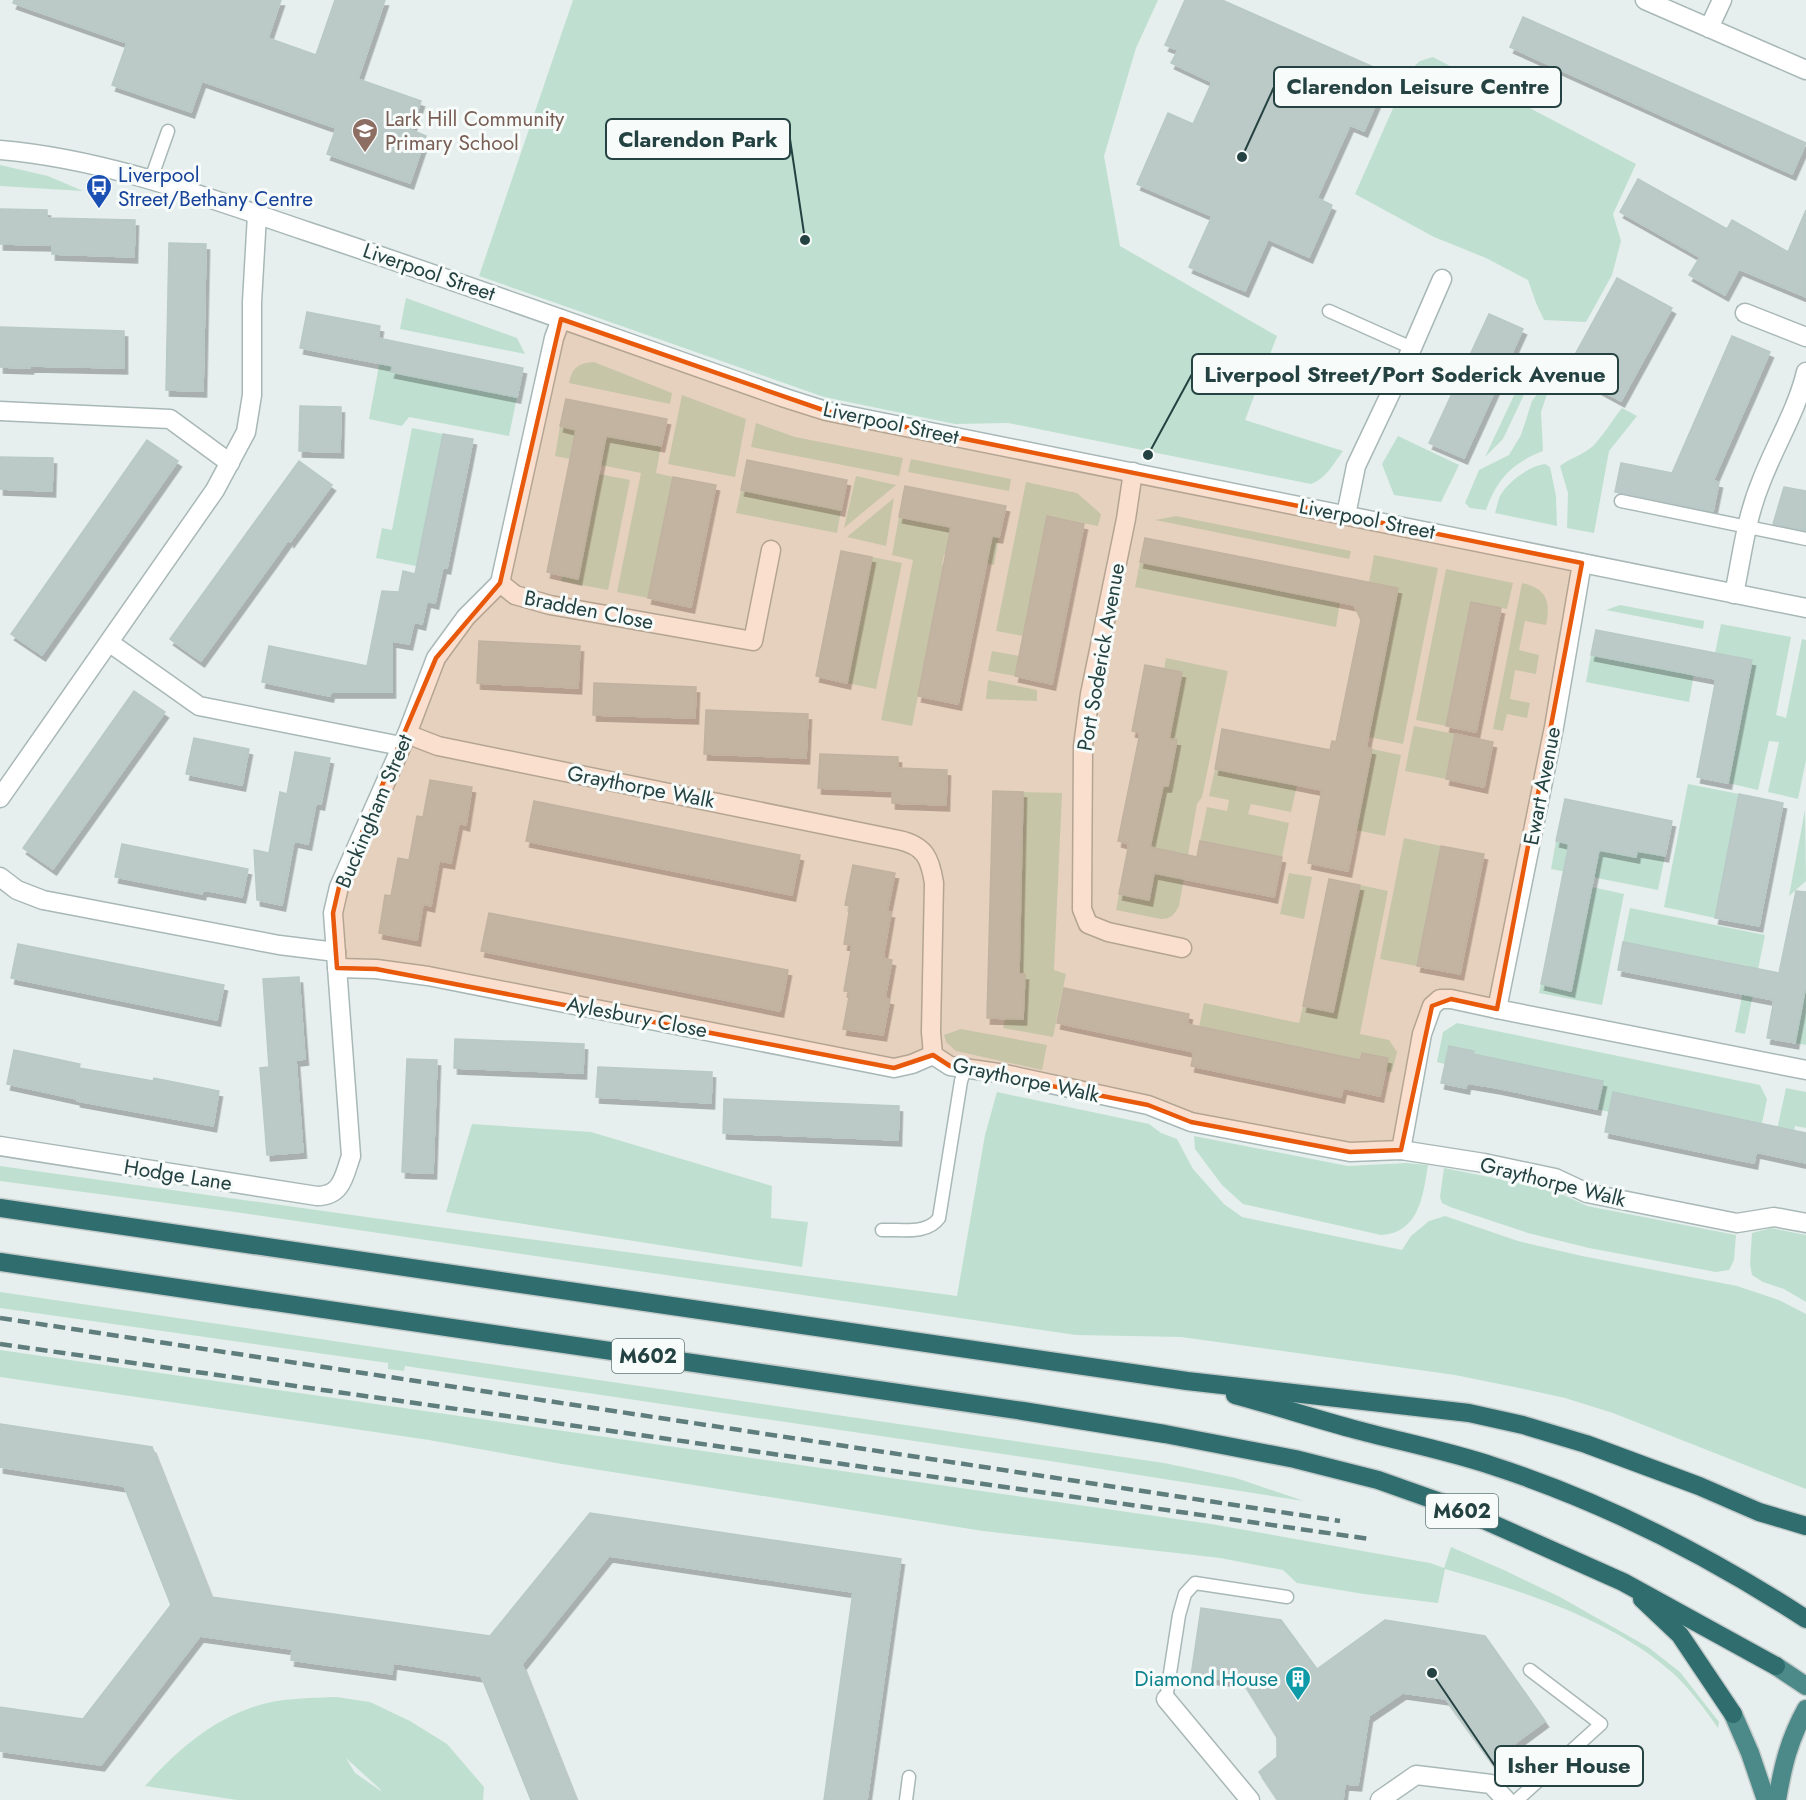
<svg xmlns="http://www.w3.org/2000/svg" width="1806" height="1800" font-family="Jost,sans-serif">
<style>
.green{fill:#bfe0d0;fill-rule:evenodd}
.building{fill:#bbcac7;stroke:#b8c9c6;stroke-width:1.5;filter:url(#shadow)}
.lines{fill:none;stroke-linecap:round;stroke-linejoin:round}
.service-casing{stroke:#a8b8b6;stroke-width:15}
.minor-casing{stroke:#a8b8b6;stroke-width:21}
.tertiary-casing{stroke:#a8b8b6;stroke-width:21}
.trunk-casing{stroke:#c2caca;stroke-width:21}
.motorway-casing{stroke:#c2caca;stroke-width:21}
.service{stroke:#fff;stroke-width:12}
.minor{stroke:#fff;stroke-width:18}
.tertiary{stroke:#fff;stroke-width:18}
.trunk{stroke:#4c8989;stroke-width:18}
.motorway{stroke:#2f6d6f;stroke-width:18}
.rail{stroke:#5f7d7c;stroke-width:4.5;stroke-dasharray:12 6;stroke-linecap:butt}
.marked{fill:#e8590c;fill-opacity:0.2;stroke:#e8590c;stroke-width:4.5;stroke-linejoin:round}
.labels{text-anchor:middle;stroke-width:6;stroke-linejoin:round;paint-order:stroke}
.shield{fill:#f7fbfa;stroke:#637a78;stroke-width:1.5}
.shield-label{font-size:20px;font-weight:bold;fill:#244241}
.education-label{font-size:21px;fill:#785e54;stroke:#f7fbfa;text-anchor:start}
.transit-label{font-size:21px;fill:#164399;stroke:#f7fbfa;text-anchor:start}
.street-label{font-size:21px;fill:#244241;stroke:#f7fbfa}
.culture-label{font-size:21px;fill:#0d838f;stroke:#f7fbfa;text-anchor:end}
.leader{fill:none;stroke:#244241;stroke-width:2}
.callout-dot{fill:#244241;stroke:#f7fbfa;stroke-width:2}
.callout{fill:#f7fbfa;stroke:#244241;stroke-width:2}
.callout-label{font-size:22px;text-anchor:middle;font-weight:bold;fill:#244241}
</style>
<defs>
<filter id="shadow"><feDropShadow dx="3.5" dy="6" stdDeviation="0" flood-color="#0004"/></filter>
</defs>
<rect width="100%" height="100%" fill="#e6efed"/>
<g class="green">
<path d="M573,0H1158L1136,48L1104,156L1120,246L1277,336L1245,420L1343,451C1333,464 1327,478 1311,484L1008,423L955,424L824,397L479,276Z"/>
<polygon points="1433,57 1636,164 1613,214 1621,241 1612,275 1586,322 1544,320 1536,303 1528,280 1486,258 1434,237 1355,194 1410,70 1420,61"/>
<polygon points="0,165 48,176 83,191 0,186"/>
<polygon points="406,298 517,338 525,354 400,329"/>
<polygon points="381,355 394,357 391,371 517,397 509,436 409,417 402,426 369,419"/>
<path d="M594,362L672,393L670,404L569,383C572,368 578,363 594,362Z"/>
<polygon points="1524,374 1532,378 1503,439 1485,457"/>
<path d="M1544,385L1549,388L1541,412L1543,451C1512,463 1497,479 1486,510L1470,508L1465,503L1479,470L1509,455L1521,435L1532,401Z"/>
<polygon points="682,395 746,419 735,477 668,464"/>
<path d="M1622,408L1637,416L1609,451L1594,533L1567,528L1568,493L1560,466C1570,458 1583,455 1593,446C1604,435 1612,420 1622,408Z"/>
<polygon points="756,423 795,437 903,458 899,476 751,447"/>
<polygon points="560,426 661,446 656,473 673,477 648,598 617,592 641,473 555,456"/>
<polygon points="412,428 443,434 418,562 431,569 376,558 382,528 392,530"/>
<polygon points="1398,436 1459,465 1441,502 1394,495 1382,464"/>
<polygon points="911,459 1011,479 1009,491 908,472"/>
<path d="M1545,464L1550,467L1556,496L1557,526L1495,513C1497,507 1498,499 1501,494C1510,480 1530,466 1545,464Z"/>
<polygon points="599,474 630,480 608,590 561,581 562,576 578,578"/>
<polygon points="856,476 896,485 844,528"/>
<polygon points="1026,482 1077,493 1101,514 1098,526 1047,516 1023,636 996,631"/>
<polygon points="741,490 841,510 837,533 736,513"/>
<polygon points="894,498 886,546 847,537"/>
<polygon points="1176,516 1351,551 1349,559 1155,520"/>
<polygon points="899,517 999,537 994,565 944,555 942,564 944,565 912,726 881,720 913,560 892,555"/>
<polygon points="1374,555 1438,568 1403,744 1369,737 1398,588 1369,582"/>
<polygon points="872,557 902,563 876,689 847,683"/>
<polygon points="1140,562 1340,602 1336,627 1135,587"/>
<polygon points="1446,569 1513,583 1507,609 1471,602 1446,726 1416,720"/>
<path d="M1522,583C1547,588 1551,602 1546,625L1525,621L1519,650L1539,655L1536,674L1515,670L1510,699L1530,703L1527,718L1507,714L1503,731L1493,729Z"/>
<polygon points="1620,605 1704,621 1703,629 1606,610"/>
<polygon points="1721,624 1791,637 1776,715 1786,718 1802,639 1806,640 1806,760 1798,799 1768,792 1779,742 1769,741 1758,790 1728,783 1752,661 1715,653"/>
<polygon points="992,651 1019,656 1015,676 988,671"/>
<polygon points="1591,655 1694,674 1689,702 1586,682"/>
<path d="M1166,658L1228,671L1202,797L1197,804L1179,906C1174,915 1171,919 1161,919L1116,910L1119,894L1149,900L1150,847L1161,797L1149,783L1168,786L1177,741L1169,739L1164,669Z"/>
<polygon points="988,680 1037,690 1037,701 986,699"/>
<polygon points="1414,726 1455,734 1446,779 1405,771"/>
<polygon points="1372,749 1401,755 1385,836 1356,830"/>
<polygon points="1215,769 1297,785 1291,812 1251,804 1248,814 1289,823 1282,857 1200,841 1207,807 1227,811 1229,800 1209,796"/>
<polygon points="1688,784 1739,794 1715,918 1664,907"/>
<polygon points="1023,792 1062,793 1054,970 1066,974 1053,1037 1003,1028 1005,1018 1024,1018 1025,975 1004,974 1019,969"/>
<polygon points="1805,810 1806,881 1789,896"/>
<polygon points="1641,833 1642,851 1665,856 1658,890 1551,869 1556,841 1636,857"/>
<polygon points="1404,838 1441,846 1417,966 1380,959"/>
<polygon points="1289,873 1312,877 1304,919 1280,914"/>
<polygon points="1360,885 1388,891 1360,1034 1389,1040 1397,1052 1392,1072 1386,1071 1387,1058 1362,1053 1358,1072 1349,1058 1199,1027 1204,1003 1299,1023 1303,1006 1333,1012"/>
<polygon points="1592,887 1624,894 1602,1005 1539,993 1541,984 1571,990"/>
<polygon points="1630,908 1765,935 1745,1034 1735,1032 1748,966 1623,942"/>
<polygon points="1806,985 1806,1045 1795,1043"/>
<polygon points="1457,1023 1760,1085 1767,1099 1762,1123 1613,1092 1609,1112 1597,1109 1603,1081 1470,1069 1474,1051 1449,1046 1445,1064 1437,1062 1443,1032"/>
<polygon points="961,1029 1047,1045 1042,1070 956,1051 946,1042 944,1035"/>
<polygon points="1786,1088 1806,1092 1806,1128 1795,1126 1792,1143 1775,1139"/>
<polygon points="997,1092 1149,1124 1161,1133 1177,1139 1193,1169 1224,1204 1242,1217 1402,1250 1411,1236 1429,1221 1445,1216 1518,1241 1582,1256 1737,1286 1779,1300 1806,1314 1806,1489 1613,1413 1565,1398 1524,1389 1455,1375 1181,1337 1076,1335 235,1212 0,1181 0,1166 438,1227 957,1296 985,1135"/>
<polygon points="472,1124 591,1132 772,1186 771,1218 808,1222 802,1267 446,1212"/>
<path d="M1194,1136L1348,1166L1406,1163L1428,1165C1423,1196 1419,1233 1381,1235L1243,1204L1222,1185L1195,1149Z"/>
<polygon points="1444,1168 1553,1190 1587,1206 1736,1235 1734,1260 1729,1270 1716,1272 1589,1248 1528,1233 1450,1207 1442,1203 1440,1197"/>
<polygon points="1771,1228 1806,1235 1806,1302 1784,1289 1763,1282 1752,1275 1750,1264 1752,1233"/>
<polygon points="0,1292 1164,1463 1236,1478 1304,1501 1050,1461 405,1366 404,1371 388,1369 388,1363 0,1308"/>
<path d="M0,1350L1211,1524L1430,1563L1444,1568L1451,1547L1506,1571L1560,1597L1648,1647L1680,1672L1719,1722L1718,1728C1705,1709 1691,1691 1675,1675C1617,1621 1520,1590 1445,1569L1438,1603L1364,1594L1297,1583L1283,1570L1220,1558L983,1531L562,1464L429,1440L0,1377Z"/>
<path d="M336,1697L370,1702L410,1721L447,1744L484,1787L483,1800H237L145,1786C178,1749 217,1715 267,1703C289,1698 313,1698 336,1697ZM346,1758L381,1790V1791L355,1773Z"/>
</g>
<g class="building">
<polygon points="14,0 281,0 268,38 316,55 335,0 385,0 358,79 421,101 411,130 426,136 410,183 327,154 336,128 202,81 191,112 112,85 127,43 13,3"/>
<polygon points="1185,0 1222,0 1389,74 1364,131 1350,125 1317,198 1332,205 1309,257 1268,239 1245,291 1189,267 1212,216 1137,184 1168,113 1193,124 1212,82 1171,63 1178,50 1165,45"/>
<polygon points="1523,17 1806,143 1792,174 1510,47"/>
<polygon points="1638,179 1727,229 1732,220 1788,252 1806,210 1806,297 1739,269 1725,295 1689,275 1700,257 1620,212"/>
<polygon points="0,209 47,210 47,218 135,220 134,257 52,254 52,245 0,244"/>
<polygon points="169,243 206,244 203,391 166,390"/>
<polygon points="1617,278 1672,308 1621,401 1566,371"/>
<polygon points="307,312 380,326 378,338 523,368 517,397 391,372 393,366 300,348"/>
<polygon points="1489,314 1523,329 1464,458 1429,443"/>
<polygon points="0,327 124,331 124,368 30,366 30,368 0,367"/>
<polygon points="1732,336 1770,352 1713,481 1719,482 1713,511 1615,492 1621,463 1672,473"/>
<polygon points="566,399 667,419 661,446 606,436 578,579 547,572 576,430 560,426"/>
<polygon points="300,406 341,407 340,452 299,451"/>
<polygon points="443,434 473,439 468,465 447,568 443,567 435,603 427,601 422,624 414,622 409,644 392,641 392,692 331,692 330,696 262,682 269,646 367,666 382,591 399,592 403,571 415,574"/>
<polygon points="147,440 178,461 42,655 11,634"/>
<polygon points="0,457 53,458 52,491 0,489"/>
<polygon points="747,460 847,480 841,510 741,490"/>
<polygon points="299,461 332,485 290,542 291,536 274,560 201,661 170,639"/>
<polygon points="673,477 716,485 691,607 648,598"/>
<polygon points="905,486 1006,506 999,537 992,536 958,704 918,696 951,527 899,517"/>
<polygon points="1784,487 1806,491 1806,531 1773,524"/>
<polygon points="1047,516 1084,524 1052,684 1015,676"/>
<polygon points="1145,538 1398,588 1366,748 1372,749 1348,871 1308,863 1322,790 1215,769 1222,729 1330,750 1332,741 1336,742 1361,620 1354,605 1140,562"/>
<polygon points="841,551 872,557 847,683 816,676"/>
<polygon points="1471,602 1501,608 1476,732 1446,726"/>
<polygon points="1596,630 1752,660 1728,783 1697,777 1716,679 1591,655"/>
<polygon points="479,641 580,646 578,688 477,683"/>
<polygon points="1145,665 1182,672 1169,739 1177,740 1168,786 1163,786 1150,847 1197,857 1200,841 1282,857 1274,897 1154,873 1149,900 1119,894 1129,844 1118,841 1140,733 1132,731"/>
<polygon points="594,683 696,687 695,718 593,715"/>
<polygon points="134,691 165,712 53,869 23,848"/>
<polygon points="706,710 808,714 806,758 704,754"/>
<polygon points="1455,734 1493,742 1484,787 1446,779"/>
<polygon points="194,738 249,749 242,785 186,774"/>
<polygon points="295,752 330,758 321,804 316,803 308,844 294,841 282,905 257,900 254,850 269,853 280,792 287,794"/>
<polygon points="820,754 898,757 898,768 947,770 946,805 892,803 892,791 818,788"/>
<polygon points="430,780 472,787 466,825 459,823 451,863 439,861 431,906 423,904 417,940 379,933 385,895 391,896 398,858 409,860 417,816 423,817"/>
<polygon points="993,791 1023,792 1019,974 1025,974 1023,1019 987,1018"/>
<polygon points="1739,794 1783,803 1759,926 1715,918"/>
<polygon points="1565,799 1672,821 1665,856 1637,851 1636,857 1599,850 1571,991 1541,984 1569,844 1556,841"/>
<polygon points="534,801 800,855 792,895 526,841"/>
<polygon points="122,844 248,869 242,897 203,890 202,894 115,877"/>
<polygon points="1441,846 1484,854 1460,974 1417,966"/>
<polygon points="853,865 895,873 887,912 891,912 883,958 892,960 885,998 890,999 883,1035 843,1029 850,992 844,991 852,945 844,944 850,906 845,905"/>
<polygon points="1329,879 1360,885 1333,1012 1303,1006"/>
<polygon points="1796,891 1806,892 1806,985 1795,1043 1767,1038 1774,1000 1618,970 1623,942 1779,973"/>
<polygon points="489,913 788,970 780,1011 481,951"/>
<polygon points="18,944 224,985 217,1020 11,978"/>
<polygon points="299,977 305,1059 296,1060 303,1152 267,1155 260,1068 269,1067 263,979"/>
<polygon points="1064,988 1189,1014 1187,1024 1360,1060 1362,1053 1388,1058 1380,1096 1343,1088 1341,1097 1191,1066 1194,1052 1057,1023"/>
<polygon points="455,1039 584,1044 583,1073 454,1068"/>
<polygon points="1449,1046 1474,1051 1473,1054 1603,1081 1597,1109 1497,1088 1467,1083 1466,1088 1441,1083"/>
<polygon points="14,1050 80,1064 79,1068 153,1081 154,1078 219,1091 213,1126 77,1101 77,1099 7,1084"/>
<polygon points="407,1059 437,1060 433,1173 402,1172"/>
<polygon points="598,1067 712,1072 711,1103 596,1097"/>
<polygon points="1613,1092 1806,1133 1806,1163 1756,1152 1754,1163 1605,1132"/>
<polygon points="724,1099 899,1106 898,1140 723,1133"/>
<polygon points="0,1424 152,1447 211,1597 490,1636 590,1513 901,1559 867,1800 824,1800 853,1592 609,1556 522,1664 576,1800 531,1800 481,1676 393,1663 392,1674 291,1660 292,1649 200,1636 101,1765 0,1751 0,1707 83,1719 171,1605 124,1486 0,1467"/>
<polygon points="1201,1608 1281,1620 1317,1669 1385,1620 1485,1636 1545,1721 1491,1761 1446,1699 1403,1693 1369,1716 1358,1785 1345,1784 1343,1800 1278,1800 1259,1772 1277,1757 1277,1737 1243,1682 1191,1676"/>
</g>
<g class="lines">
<defs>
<g id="service">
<polyline points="151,179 168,131"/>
<polyline points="1329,311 1412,348"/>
<polyline points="1621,501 1806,539"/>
<path d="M882,1230C901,1229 927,1235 939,1218L961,1081L965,1069"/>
<polyline points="1166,1699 1179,1615 1185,1594 1195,1583 1287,1597"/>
<polyline points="906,1800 909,1777"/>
<polyline points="1517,1800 1601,1724 1530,1670"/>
</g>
<g id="minor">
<polyline points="1645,0 1806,70"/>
<polyline points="1709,28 1722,0"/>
<polyline points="1745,313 1806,337"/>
<polyline points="561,319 554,338 500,583 515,595 550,605 753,641 771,550"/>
<polyline points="0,411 170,419 230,463"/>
<polyline points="1133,472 1126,519 1090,694 1083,746 1082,909 1088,924 1108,932 1182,948"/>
<polyline points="1346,515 1356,466 1412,348 1442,279"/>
<polyline points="1582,563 1554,727 1497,1009 1806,1070"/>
<path d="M1734,594C1742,556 1746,518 1761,482C1775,445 1797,410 1806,372"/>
<polyline points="110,643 199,706 401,746"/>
<path d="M407,734L438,746L899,840C925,846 930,858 934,883L931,1032L933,1055L950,1066L1005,1074L1148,1105L1191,1122L1350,1152L1401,1150L1484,1163L1555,1178L1587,1193L1737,1223L1774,1217L1806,1223"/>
<polyline points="0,798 215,490 246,432 252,395 252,302 257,215"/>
<polyline points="0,877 17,890 43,900 279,945 336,952"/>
<polyline points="337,968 376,969 428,976 894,1068 912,1064 933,1055"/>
<path d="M0,1146L317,1196C342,1196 344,1176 351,1156L333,913L339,887L407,734L436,658L466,617L500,583"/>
<polyline points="1401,1150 1422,1034 1432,1006 1440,999 1451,999 1497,1009"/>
<polyline points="1166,1699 1250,1800"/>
<polyline points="1380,1800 1416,1775 1491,1784 1506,1800"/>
</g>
<path id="tertiary" d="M0,150C106,159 205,197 306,231C466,284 625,342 785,398L826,411L1806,608"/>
<g id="trunk">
<polyline points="1776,1666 1806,1686"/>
<polyline points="1733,1714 1750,1753 1766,1800"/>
<path d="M1777,1800C1783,1765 1789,1740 1806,1709"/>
</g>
<g id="motorway">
<polyline points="0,1208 1187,1381 1469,1413 1523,1425 1586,1444 1699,1486 1759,1512 1806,1526"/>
<polyline points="0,1262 1023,1411 1165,1434 1295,1459 1378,1480 1457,1508 1623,1582 1776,1666"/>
<path d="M1235,1395C1276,1406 1316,1419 1357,1430C1402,1442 1448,1451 1493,1466C1604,1502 1709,1556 1806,1619"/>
<polyline points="1642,1599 1680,1635 1733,1714"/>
</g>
</defs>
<use href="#service" class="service-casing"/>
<use href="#minor" class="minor-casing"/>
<use href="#tertiary" class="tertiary-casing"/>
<use href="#trunk" class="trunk-casing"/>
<use href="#motorway" class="motorway-casing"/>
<use href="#service" class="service"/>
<use href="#minor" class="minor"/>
<use href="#tertiary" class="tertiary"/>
<use href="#trunk" class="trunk"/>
<use href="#motorway" class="motorway"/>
<g class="rail">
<polyline points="0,1318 1340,1521"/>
<polyline points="0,1344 1370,1539"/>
</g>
</g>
<path class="marked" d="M561,319L826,411L1582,563L1497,1009L1451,999L1432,1006L1401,1150L1350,1152L1191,1122L1148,1105L950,1066L933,1055L894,1068L376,969L337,968L333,913L339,887L436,658L500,583Z"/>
<defs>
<symbol id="school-pin" viewBox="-11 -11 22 30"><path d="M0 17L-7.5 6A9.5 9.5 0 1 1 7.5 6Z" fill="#8d6e63" stroke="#f7fbfa"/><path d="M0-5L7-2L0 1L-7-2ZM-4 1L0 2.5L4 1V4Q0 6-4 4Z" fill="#fff"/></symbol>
<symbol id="bus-pin" viewBox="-11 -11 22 30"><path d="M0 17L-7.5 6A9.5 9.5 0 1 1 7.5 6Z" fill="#1a4fb4" stroke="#f7fbfa"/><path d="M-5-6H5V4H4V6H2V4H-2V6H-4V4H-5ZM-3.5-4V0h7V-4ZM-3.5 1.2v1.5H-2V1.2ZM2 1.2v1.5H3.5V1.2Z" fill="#fff"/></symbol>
<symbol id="building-pin" viewBox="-11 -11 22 30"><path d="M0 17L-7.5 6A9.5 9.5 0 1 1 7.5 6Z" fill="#0f9aa8" stroke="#f7fbfa"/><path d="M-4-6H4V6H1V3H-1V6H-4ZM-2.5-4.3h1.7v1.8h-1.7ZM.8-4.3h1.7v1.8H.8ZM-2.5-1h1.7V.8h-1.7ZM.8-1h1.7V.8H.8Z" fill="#fff"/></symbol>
</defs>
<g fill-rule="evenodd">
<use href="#school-pin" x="350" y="116" width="30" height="40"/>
<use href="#bus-pin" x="84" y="172" width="30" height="40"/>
<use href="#building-pin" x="1283" y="1664" width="30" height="40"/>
</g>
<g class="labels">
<g class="shield">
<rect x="612" y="1339" width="72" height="34" rx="4.5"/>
<rect x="1426" y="1494" width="72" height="34" rx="4.5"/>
</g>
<g class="shield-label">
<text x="648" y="1363">M602</text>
<text x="1462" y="1518">M602</text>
</g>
<g class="education-label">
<text x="385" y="126">Lark Hill Community<tspan x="385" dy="24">Primary School</tspan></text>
</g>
<g class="transit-label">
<text x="118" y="182">Liverpool<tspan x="118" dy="24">Street/Bethany Centre</tspan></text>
</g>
<g class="street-label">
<text transform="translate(429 272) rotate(19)" y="7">Liverpool Street</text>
<text transform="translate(891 423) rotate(12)" y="7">Liverpool Street</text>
<text transform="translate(1367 519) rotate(11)" y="7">Liverpool Street</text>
<text transform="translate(589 610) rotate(11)" y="7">Bradden Close</text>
<text transform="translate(1101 657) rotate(-80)" y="7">Port Soderick Avenue</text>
<text transform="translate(1542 786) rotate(-79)" y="7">Ewart Avenue</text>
<text transform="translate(641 787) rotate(11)" y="7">Graythorpe Walk</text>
<text transform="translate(374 811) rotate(-67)" y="7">Buckingham Street</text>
<text transform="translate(637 1017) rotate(11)" y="7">Aylesbury Close</text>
<text transform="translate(1026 1080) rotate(12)" y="7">Graythorpe Walk</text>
<text transform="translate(178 1175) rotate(9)" y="7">Hodge Lane</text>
<text transform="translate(1553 1182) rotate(14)" y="7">Graythorpe Walk</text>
</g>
<g class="culture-label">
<text x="1278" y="1686">Diamond House</text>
</g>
</g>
<path class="leader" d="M1242 157L1274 87M805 240L790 139M1148 455L1192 374M1432 1673L1495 1766"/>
<g class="callout-dot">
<circle cx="1242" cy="157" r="6"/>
<circle cx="805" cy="240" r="6"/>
<circle cx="1148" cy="455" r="6"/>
<circle cx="1432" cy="1673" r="6"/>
</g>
<g class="callout">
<rect x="1274" y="67" width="287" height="40" rx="6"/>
<rect x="606" y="119" width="184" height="40" rx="6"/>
<rect x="1192" y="354" width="426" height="40" rx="6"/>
<rect x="1495" y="1746" width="148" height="40" rx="6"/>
</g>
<g class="callout-label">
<text x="1418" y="94">Clarendon Leisure Centre</text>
<text x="698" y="147">Clarendon Park</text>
<text x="1405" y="382">Liverpool Street/Port Soderick Avenue</text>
<text x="1569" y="1773">Isher House</text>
</g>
</svg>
